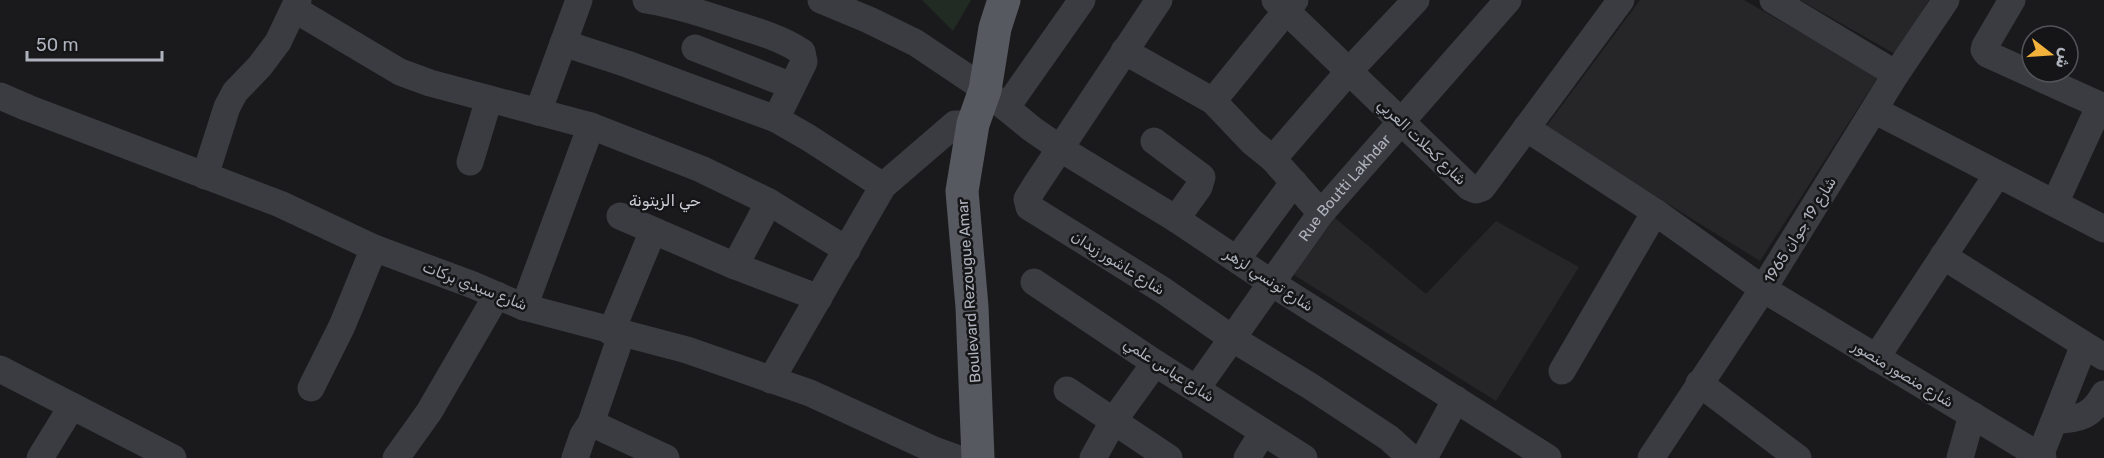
<svg xmlns="http://www.w3.org/2000/svg" width="2104" height="458" font-family="Rubik,Vazirmatn,sans-serif">
<style>
.built{fill:#262629}
.green{fill:#222b23}
.lines{fill:none;stroke-linecap:round;stroke-linejoin:round}
.minor{stroke:#3b3c41;stroke-width:27}
.major{stroke:#575960;stroke-width:33}
.labels{text-anchor:middle;stroke-width:5;stroke-linejoin:round;paint-order:stroke}
.street-label{font-size:15px;fill:#adb2bc;stroke:#151517}
.neighbourhood-label{font-size:16px;fill:#ced1d8;stroke:#151517}
</style>
<rect width="100%" height="100%" fill="#1a1a1c"/>
<g class="built">
<polygon points="1640,0 1744,0 1878,77 1760,261 1545,128"/>
<polygon points="1800,0 1929,0 1895,54"/>
<polygon points="1329,213 1426,294 1496,221 1579,267 1496,401 1294,275"/>
</g>
<polygon class="green" points="922,0 971,0 953,31"/>
<g class="lines">
<g class="minor">
<path d="M646,0C677,5 707,15 737,25C760,32 783,39 802,52L804,62L776,119"/>
<polyline points="821,0 869,20 916,43 977,84 1032,129 1061,149 1176,219 1273,284 1548,458"/>
<polyline points="1159,0 1035,186 1027,199 1029,207 1164,291 1233,339 1310,386 1389,438 1411,458"/>
<polyline points="1275,0 1469,187 1476,190 1482,188 1621,0"/>
<polyline points="1773,0 1896,74"/>
<polyline points="2012,0 1985,46 1984,50 1987,54 2104,107"/>
<polyline points="294,9 400,72 430,83 591,126 701,169 769,202 847,250"/>
<polyline points="563,43 627,64 776,119 809,138 883,186"/>
<polyline points="695,48 792,86"/>
<polyline points="1124,51 1213,101 1252,142 1273,159 1321,213"/>
<polyline points="0,96 28,108 280,204 374,248 473,285 524,307 687,350 810,393 934,450 956,458"/>
<polyline points="1213,101 1295,0"/>
<polyline points="1006,108 1082,0"/>
<polyline points="1876,111 2104,229"/>
<polyline points="538,112 579,0"/>
<polyline points="1526,128 1655,212 1763,289 2043,458"/>
<polyline points="1154,141 1202,177 1199,187 1176,219"/>
<polyline points="1273,159 1349,71 1416,0"/>
<polyline points="470,162 489,99"/>
<polyline points="205,176 227,107 235,92 260,66 278,42 298,0"/>
<polyline points="2055,203 2100,105"/>
<polyline points="620,216 735,266 819,298"/>
<polyline points="1943,256 2104,357"/>
<polyline points="1237,259 1294,182"/>
<polyline points="735,266 769,202"/>
<polyline points="1034,282 1155,363 1304,458"/>
<polyline points="524,307 591,126"/>
<polyline points="611,332 653,231"/>
<polyline points="1876,358 1997,175"/>
<polyline points="0,369 173,458"/>
<polyline points="1562,371 1655,212"/>
<polyline points="771,380 883,186 955,124 973,124"/>
<polyline points="1699,383 1798,458"/>
<polyline points="311,388 342,326 374,248"/>
<path id="s1" d="M1197,388L1321,213L1508,0"/>
<polyline points="1067,390 1169,458"/>
<path d="M2054,421C2079,418 2091,418 2104,394"/>
<polyline points="591,423 666,458"/>
<polyline points="2040,456 2084,345"/>
<polyline points="40,458 72,406"/>
<polyline points="396,458 429,412 497,295"/>
<polyline points="575,458 583,435 591,423 622,333"/>
<polyline points="1093,458 1114,420 1155,363"/>
<polyline points="1247,458 1263,432"/>
<polyline points="1424,458 1456,399"/>
<polyline points="1651,458 1763,289 1896,74 1946,0"/>
<polyline points="1960,458 1972,415"/>
</g>
<polyline class="major" points="978,458 972,307 962,191 973,124 985,90 995,28 1004,0"/>
</g>
<g class="labels">
<g class="street-label">
<text transform="translate(1422 142) rotate(44)" y="5">شارع كحلات العربي</text>
<text dy="5" stroke="none"><textPath href="#s1" startOffset="249">Rue Boutti Lakhdar</textPath></text>
<text transform="translate(1800 230) rotate(-58)" y="5">شارع 19 جوان 1965</text>
<text transform="translate(1118 263) rotate(32)" y="5">شارع عاشور زيدان</text>
<text transform="translate(1269 280) rotate(33)" y="5">شارع تونسي لزهر</text>
<text transform="translate(475 286) rotate(21)" y="5">شارع سيدي بركات</text>
<text transform="translate(969 291) rotate(-94)" y="5">Boulevard Rezougue Amar</text>
<text transform="translate(1169 370) rotate(33)" y="5">شارع عباس علمي</text>
<text transform="translate(1903 374) rotate(31)" y="5">شارع منصور منصور</text>
</g>
<g class="neighbourhood-label">
<text x="665" y="206">حي الزيتونة</text>
</g>
</g>
<g transform="translate(2050 54) rotate(107)"><circle r="28" fill="#151517" stroke="#525459" stroke-width="1.5"/>
<path d="M0-4.5L10 22L0 15L-10 22Z" fill="#f3b23b"/>
<text y="-9" font-size="16" font-weight="bold" text-anchor="middle" fill="#adb2bc">ش</text>
</g>
<path d="M27 51v9h135v-9" fill="none" stroke="#adb2bc" stroke-width="3"/>
<text x="36" y="51" font-size="18" fill="#adb2bc" stroke="#151517" stroke-width="4.5" paint-order="stroke">50 m</text>
</svg>
